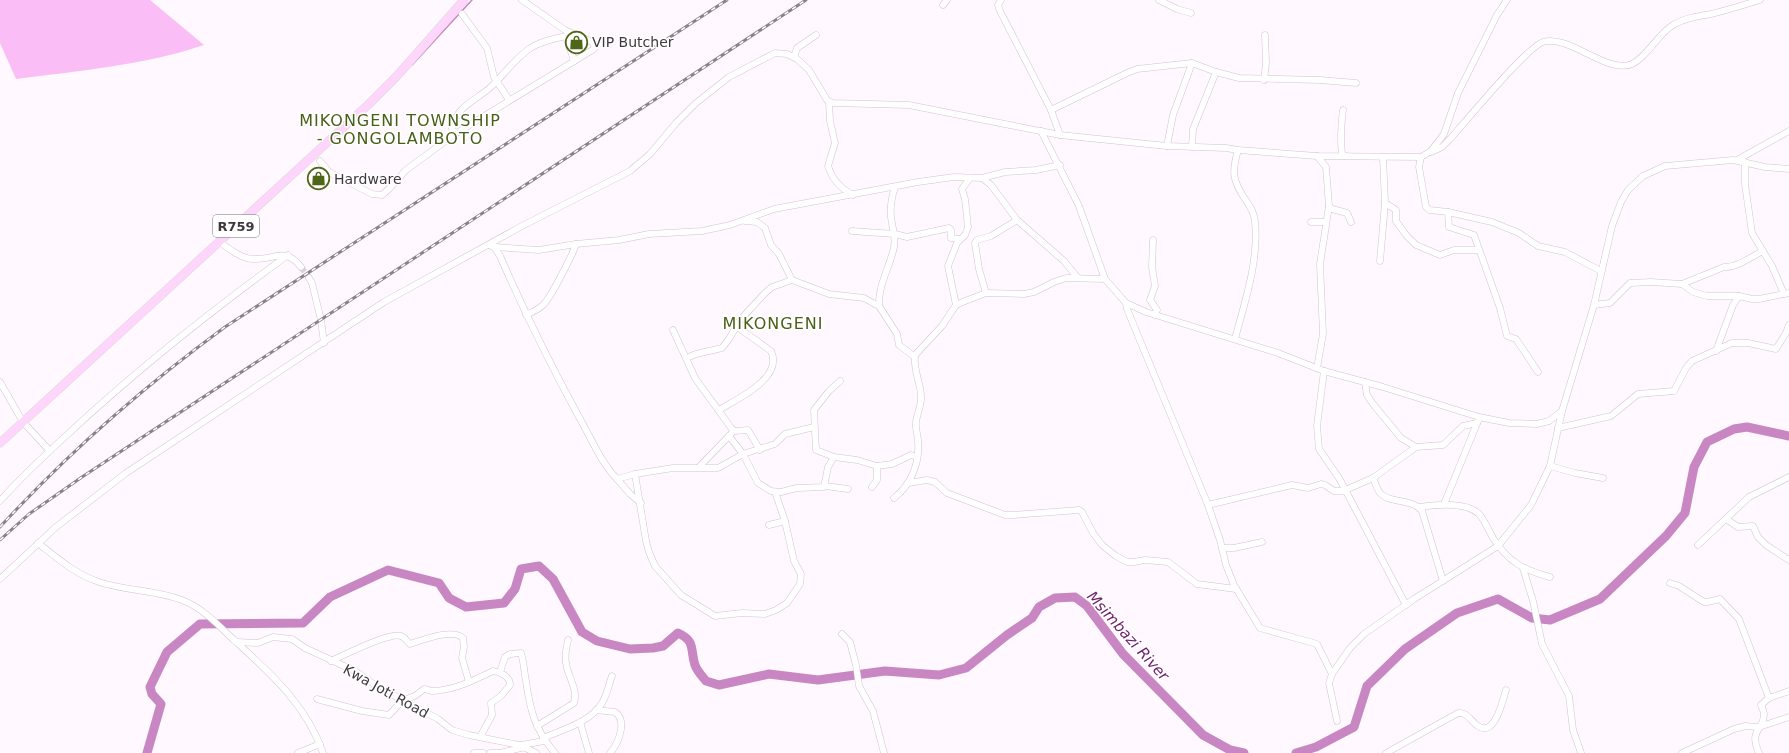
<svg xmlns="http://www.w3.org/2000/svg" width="1789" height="753" font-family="'DejaVu Sans',sans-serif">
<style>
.green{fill:#fbbdf5}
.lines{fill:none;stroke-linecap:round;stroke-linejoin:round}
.stream{stroke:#c886c3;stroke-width:1.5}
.river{stroke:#c886c3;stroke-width:9}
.minor-tunnel{stroke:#d9d2d8;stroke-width:6;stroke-dasharray:6 3;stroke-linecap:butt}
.minor-casing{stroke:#d3c2d1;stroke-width:7}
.major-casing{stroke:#d9d7d8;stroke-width:9}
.minor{stroke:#fff;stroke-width:6}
.major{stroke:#fed6fb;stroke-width:8}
.rail-casing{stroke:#898288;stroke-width:3}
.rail{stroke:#fff;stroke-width:1.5;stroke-dasharray:4.5;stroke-linecap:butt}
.labels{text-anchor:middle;stroke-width:3;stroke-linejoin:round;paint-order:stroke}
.shield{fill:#fff;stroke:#797478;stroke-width:1}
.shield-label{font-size:13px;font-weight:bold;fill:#3f383e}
.poi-label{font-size:14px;fill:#3f383e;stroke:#fff;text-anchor:start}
.street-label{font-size:14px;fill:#3f383e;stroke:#fff}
.water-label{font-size:15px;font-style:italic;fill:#6c1e6a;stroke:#fff}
.quarter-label{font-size:16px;letter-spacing:1px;fill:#485f18;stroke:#fff}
</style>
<rect width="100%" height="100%" fill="#fff8fe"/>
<path class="green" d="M0,0H150L204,45C144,65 79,71 16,79L0,43Z"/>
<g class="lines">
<polyline class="stream" points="412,65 472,0"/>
<g class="river">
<path d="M147,753L161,704L152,694L150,687L167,652L200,624L303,623L330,597L388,570L439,583L449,598L466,607L504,603L515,589L521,569L539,566L553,579L582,632L597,641L630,649L653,648L663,646L678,633C696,641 690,650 695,665C697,671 702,676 706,681L719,685L769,674L818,680L885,671L939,675L966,668L1007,635L1032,618L1039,607L1055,598L1075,597L1087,606L1123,654L1203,735L1230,750L1244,753"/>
<polyline points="1296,753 1316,747 1354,727 1367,686 1405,649 1457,613 1498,599 1532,618 1550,620 1600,599 1666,536 1685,513 1694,467 1707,442 1734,429 1747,427 1789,436"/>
</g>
<polyline class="minor-tunnel" points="301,267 309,278"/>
<defs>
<g id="minor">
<polyline points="1001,0 998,5 1000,11 1051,110 1060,135"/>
<polyline points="1159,0 1177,9 1191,13"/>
<polyline points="943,5 947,0"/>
<polyline points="462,14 487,48 494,77 509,100"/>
<polyline points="568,33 567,39 574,61"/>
<polyline points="794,57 797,48 816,35"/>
<polyline points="1264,80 1266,63 1265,35"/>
<path d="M829,102L830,121L835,143L828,166C832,178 841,189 853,195"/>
<polyline points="1051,110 1127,73 1137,69 1192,63 1216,72 1239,78 1320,80 1356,83"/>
<path d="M1343,110C1341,125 1340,139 1342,154L1346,156"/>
<polyline points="1041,131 1079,206 1105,279 1126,303 1146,312 1278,353 1324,371 1383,387 1479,417 1509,423 1537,424 1549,421 1562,411"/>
<path d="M455,134L452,129C456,105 478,100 493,85C505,73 515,59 529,49C539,42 556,38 567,36"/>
<polyline points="1167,146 1173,115 1192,63"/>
<polyline points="1192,147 1193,129 1216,72"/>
<path d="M1431,152L1442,147L1451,138C1466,121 1527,47 1543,42C1569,34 1608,75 1632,64C1647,57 1658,34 1673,25C1684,18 1699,16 1711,14C1728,10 1744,5 1760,0"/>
<polyline points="1317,156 1326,167 1329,206 1332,209 1347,213 1351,222"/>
<polyline points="1383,157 1385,203 1396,210 1396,221 1406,235 1416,245 1440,255 1454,250 1478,250"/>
<polyline points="1421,157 1419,167 1426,207 1430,210 1448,212 1449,227 1474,235 1500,308 1507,336 1516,339 1538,372"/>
<polyline points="1737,160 1789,131"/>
<polyline points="320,161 329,172 372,194 382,195 390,188 406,170 455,134 594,49 595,47 592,42 565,30 522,0"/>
<polyline points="1745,162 1745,184 1752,233 1772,266 1784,294"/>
<polyline points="982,178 991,185 1017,220 1064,261 1077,277"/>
<polyline points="1448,212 1492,222 1519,233 1538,246 1565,252 1601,271"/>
<polyline points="745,221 757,222 765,228 771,245 779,254 792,280"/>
<polyline points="1311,222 1326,222"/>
<polyline points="852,231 895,234 907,237 949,228 951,230 951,238 959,239"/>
<polyline points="1153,240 1152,267 1155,286 1150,300 1157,310 1155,315"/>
<path d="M219,241C228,249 244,260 255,259C277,259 285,247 301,267"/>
<path d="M491,246L494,247L500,256C524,311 550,364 579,417C591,438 600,461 617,479L635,474L673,468H718L743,454L775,444L785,434L814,427"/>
<polyline points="494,247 539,250 576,244 619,240 649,234 702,231 730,225 774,209 918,182 954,177 982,178 1005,172 1036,170 1060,165"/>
<polyline points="1380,261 1385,203"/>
<polyline points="309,278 312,283 321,320 324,343"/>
<path d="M1682,284L1724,267C1737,268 1752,256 1763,251"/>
<polyline points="986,293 979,269 975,243 977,240 991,236 1017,220"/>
<polyline points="1126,303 1127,309 1208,505 1220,540 1226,565 1234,585 1260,628 1317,644 1332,674"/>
<polyline points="956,305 948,266 957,243 965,235 968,227 965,199 962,189 970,178"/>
<polyline points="1594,305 1610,303 1630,283 1651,282 1682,284 1693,292 1707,296 1739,296 1752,299 1759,299 1789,293"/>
<path d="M879,306C878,285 890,267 894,247C896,238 893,231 892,223C889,210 891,199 895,187"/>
<path d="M526,315C532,312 538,310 543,305C550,299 573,254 576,244"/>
<polyline points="673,330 695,378 732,429 735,431 748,430 760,450"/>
<path d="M1235,339C1245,301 1259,261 1255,221C1254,212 1250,206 1245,199C1232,180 1232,171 1238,150"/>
<polyline points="1716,351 1733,305 1739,296"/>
<polyline points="687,358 696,354 722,348 729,339 740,320 765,293 772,287 792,280 829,294 864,298 873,303 879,306 897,334 899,345 915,357"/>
<polyline points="1317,368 1323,334 1320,264 1329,206"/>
<polyline points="1324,371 1317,426 1319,449 1339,478 1406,605"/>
<polyline points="840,381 829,391 814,410 816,450 834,457 857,460 877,466 892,464 911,455 917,457"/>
<polyline points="0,382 23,422 50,451"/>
<polyline points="1365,382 1367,395 1373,404 1401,438 1416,447 1443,445 1463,426 1477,423"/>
<path d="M719,410C737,399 784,378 771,351L736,326"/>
<polyline points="1558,428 1611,416 1638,394 1674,391 1686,368 1692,361 1732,343 1748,343 1776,349 1786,333 1789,325"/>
<polyline points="729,436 743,454 758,483 771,491 781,492 797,488 824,487 828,467 834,457"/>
<polyline points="1550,466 1575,473 1603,478"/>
<polyline points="699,467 731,434"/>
<polyline points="635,474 646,541 649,552 655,566 681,595 715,616 742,613 765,614 776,610 787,603 800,584 801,574 794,561 785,521 775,492"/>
<path d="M1373,478C1375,482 1377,489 1380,493C1390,504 1412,498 1422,511L1443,581"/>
<polyline points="617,479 630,494 641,503"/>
<polyline points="908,483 927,480 935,482 947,493 1005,515 1013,515 1079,510 1082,512 1093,533 1102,545 1116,556 1127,562 1134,562 1145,560 1168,562 1197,584 1236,589"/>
<polyline points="825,486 848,489"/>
<polyline points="872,487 877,480 877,466"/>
<path d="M894,498C911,485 920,463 918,441C918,435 915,428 916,422C917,413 922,405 921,395C920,382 913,368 915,355L942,326L956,305L965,301L986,293L1024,294L1034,292L1054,282L1066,278L1105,279"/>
<path d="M0,501C21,477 45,455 69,433C138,369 211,311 288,255"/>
<polyline points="1444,504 1478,421"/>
<polyline points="1208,505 1292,485 1308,488 1321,484 1325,485 1334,491 1343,491 1373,478 1416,447"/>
<path d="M1419,507C1435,505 1466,501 1479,514C1485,521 1489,531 1493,538C1508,562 1524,570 1550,577"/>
<polyline points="1726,519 1738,527 1753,526 1758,537 1766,545 1789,560"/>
<polyline points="769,525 785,521"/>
<path d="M38,543C57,558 75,574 99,582C126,591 155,590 182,600C203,608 218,625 234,640C270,673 307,705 323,753"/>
<polyline points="1698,545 1749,497 1789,477"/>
<polyline points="1222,548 1234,548 1262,542"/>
<polyline points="1523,568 1533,601 1542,644 1569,696 1573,730 1581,753"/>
<polyline points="0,579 56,527 126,473 384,302 522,226 630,171 650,154 676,123 696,103 729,77 775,53 787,54 797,59 809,70 827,100 832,103 909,105 1060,135 1167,146 1226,148 1238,150 1317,156 1421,157 1431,151 1444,134 1458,93 1497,15 1507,0"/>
<polyline points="1670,583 1679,586 1704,602 1708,602 1720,599 1739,619 1769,698"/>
<polyline points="842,634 850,642 856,665 859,686 873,711 884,753"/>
<polyline points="237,642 258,643 273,637 292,639 305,648 355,671 378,687 438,719 452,730 469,735 519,745 536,753"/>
<path d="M331,661C344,655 389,632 401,636C405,637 407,642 410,644C423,640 452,628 463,638L464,647L462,658L469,682"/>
<path d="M500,672L505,657L510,654L521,653C524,662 524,672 526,681C530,710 535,730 555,753"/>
<path d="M317,699L362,711L389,715L403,700L415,696L424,689C428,689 429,691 433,691C455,690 474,680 493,671C500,672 510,676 510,685L501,696L491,703L492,715L480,737"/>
<path d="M596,710L615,712C628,721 618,744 610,753"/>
<polyline points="1337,721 1329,683 1332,674 1350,648 1364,634 1414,599 1498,546 1531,505 1550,466 1562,411 1594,305 1612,226 1621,202 1628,190 1643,176 1665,166 1733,160 1765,167 1789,169"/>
<polyline points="580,722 589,753"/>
<path d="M537,726L574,703C578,692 570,679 567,668C564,659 566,650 568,640"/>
<path d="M543,738C562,730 591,722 602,703C607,695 609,684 612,676"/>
<polyline points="521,745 544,741"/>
<polyline points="298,753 320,744"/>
<polyline points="474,753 483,753"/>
<polyline points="490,753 499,753"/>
<polyline points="500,753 525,747"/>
<path d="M1386,753L1458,713C1468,712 1470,721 1478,726C1495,738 1503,699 1506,690"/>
<polyline points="1682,753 1734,729 1745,726 1759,727 1789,717"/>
<path d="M1759,753C1748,729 1764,731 1764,714C1764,711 1762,708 1761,705L1769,698L1789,691"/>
</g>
<polyline id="major" points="0,443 369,104 396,77 464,0"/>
</defs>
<use href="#minor" class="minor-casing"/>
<use href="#major" class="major-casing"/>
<use href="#minor" class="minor"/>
<use href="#major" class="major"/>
<defs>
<g id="rail">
<path d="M0,527C69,452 143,387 225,327L727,0"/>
<polyline points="0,540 29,514 82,477 806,0"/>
</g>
</defs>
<use href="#rail" class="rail-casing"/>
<use href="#rail" class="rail"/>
</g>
<defs>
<symbol id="shop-ring" viewBox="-11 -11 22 22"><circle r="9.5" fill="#fff" stroke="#4e6717" stroke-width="1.5"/><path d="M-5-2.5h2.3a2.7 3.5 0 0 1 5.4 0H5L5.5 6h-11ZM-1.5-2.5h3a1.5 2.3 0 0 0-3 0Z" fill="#4e6717"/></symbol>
</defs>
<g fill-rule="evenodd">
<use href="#shop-ring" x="564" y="30" width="25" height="25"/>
<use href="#shop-ring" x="306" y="166" width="25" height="25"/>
</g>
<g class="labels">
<rect class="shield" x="213" y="215" width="46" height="22" rx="3"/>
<g class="shield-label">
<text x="236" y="231">R759</text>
</g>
<g class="poi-label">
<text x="592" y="47">VIP Butcher</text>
<text x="334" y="184">Hardware</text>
</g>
<g class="street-label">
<text transform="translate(386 691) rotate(29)" y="5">Kwa Joti Road</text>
</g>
<g class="water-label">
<text transform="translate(1128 636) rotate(48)" y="5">Msimbazi River</text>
</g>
<g class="quarter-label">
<text x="400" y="126">MIKONGENI TOWNSHIP<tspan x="400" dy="18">- GONGOLAMBOTO</tspan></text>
<text x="773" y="329">MIKONGENI</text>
</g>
</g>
</svg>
